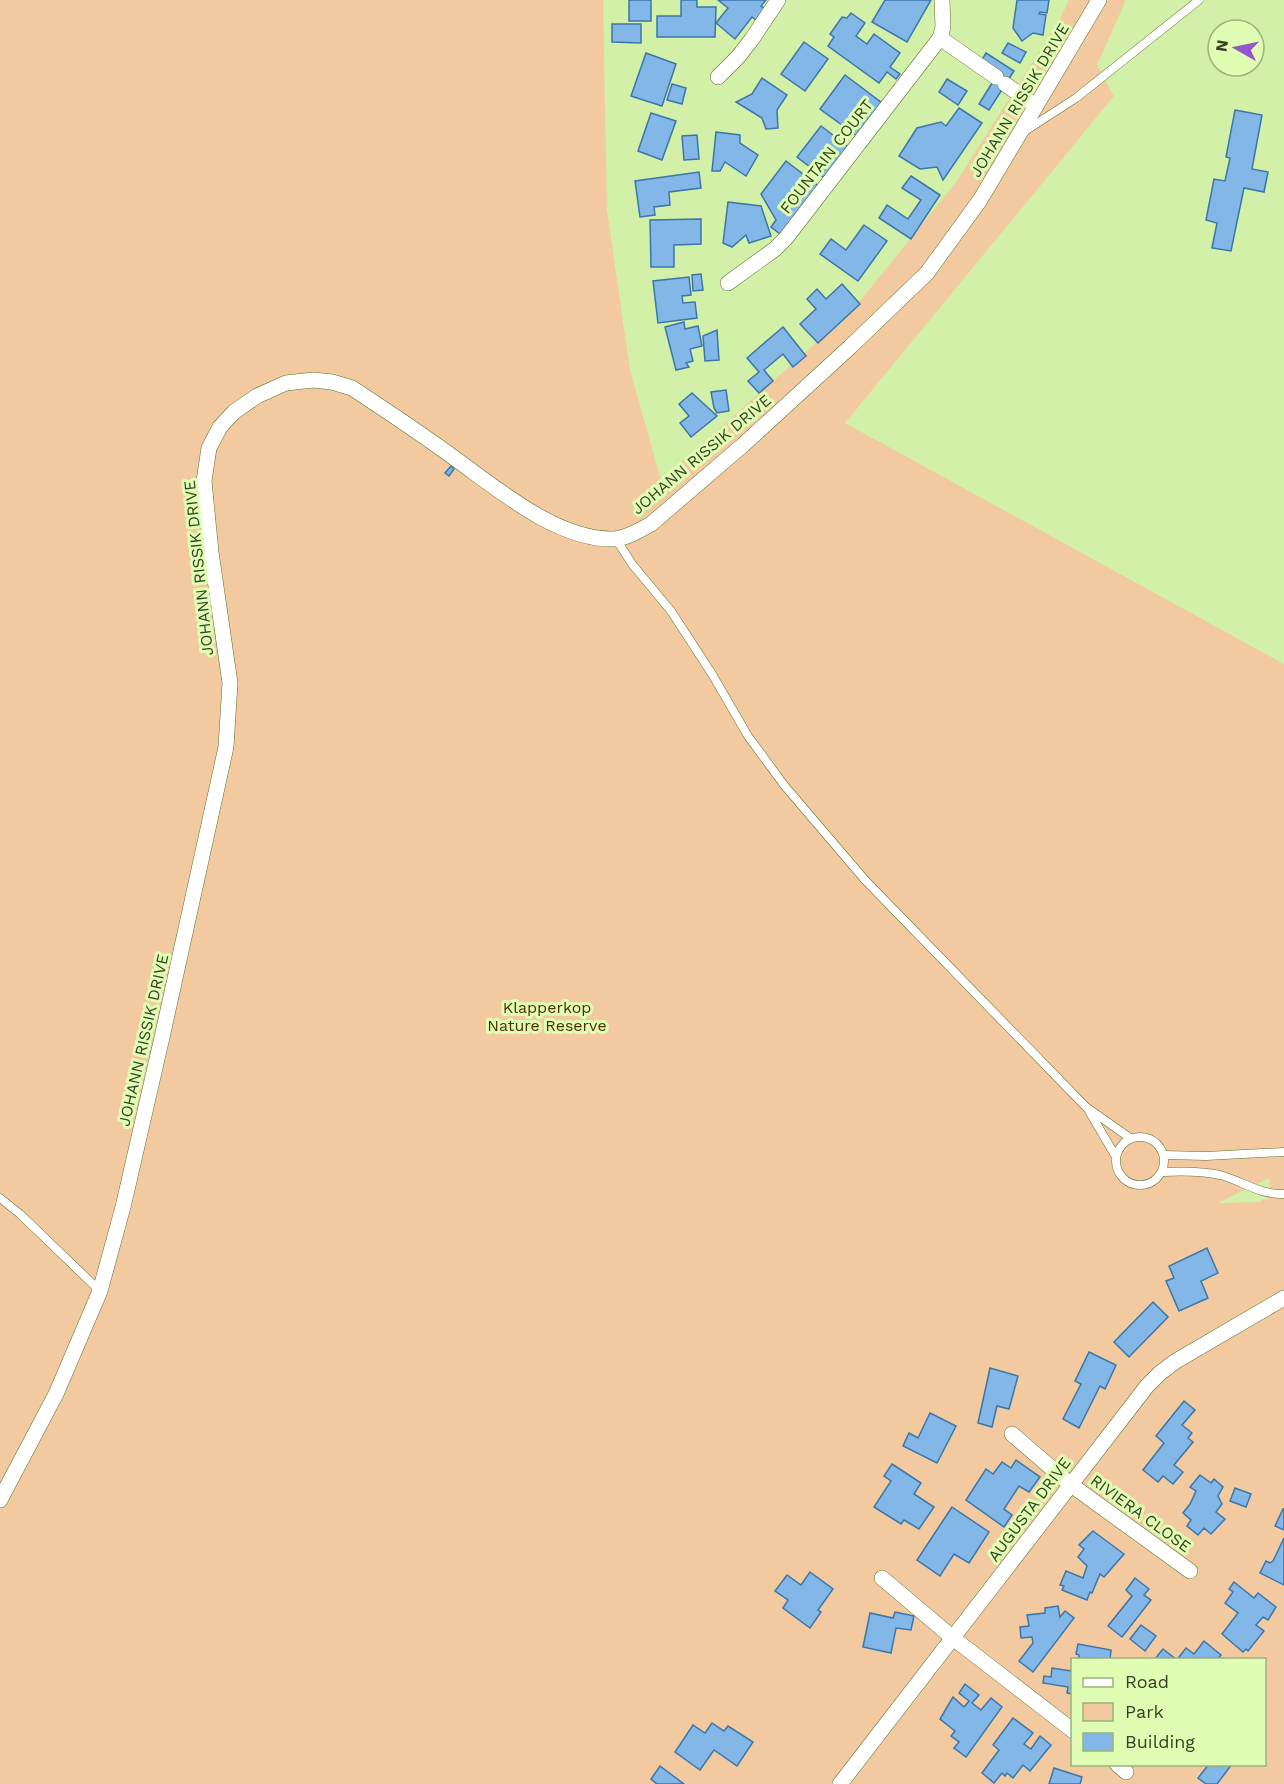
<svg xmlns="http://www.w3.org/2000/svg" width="1284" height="1784" font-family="'Work Sans',sans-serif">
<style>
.green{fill:#f3caa0;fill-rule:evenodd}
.building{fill:#82b7e8;stroke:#3b76a9;stroke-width:1.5}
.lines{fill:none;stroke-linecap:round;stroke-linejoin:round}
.service-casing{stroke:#59722d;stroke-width:9}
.minor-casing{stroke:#59722d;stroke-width:16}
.service{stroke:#fff;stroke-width:8}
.minor{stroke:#fff;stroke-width:15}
.labels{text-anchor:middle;stroke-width:6;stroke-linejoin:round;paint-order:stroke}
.street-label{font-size:16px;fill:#354123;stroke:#dffdb3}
.park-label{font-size:16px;fill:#502f04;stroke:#dffdb3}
</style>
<rect width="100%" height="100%" fill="#d2f0a7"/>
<path class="green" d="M0,0H603L607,210L630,370L661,480L852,311L957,181L1061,17L1069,0H1126L1097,65L1114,96L845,423L1284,664V1784H0ZM1267,1179L1270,1180L1269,1200L1261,1199V1202L1218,1203ZM1072,1660H1264V1764H1072Z"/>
<g class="building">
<rect x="629" y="0" width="22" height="21"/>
<polygon points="681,0 697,0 697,7 716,7 715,37 657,37 657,16 681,16"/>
<polygon points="718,0 766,0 761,6 766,9 757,21 752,17 735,39 716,23 728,8"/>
<polygon points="885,0 931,0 907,42 872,22"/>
<polygon points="1017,0 1049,0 1047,13 1040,12 1039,14 1046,15 1043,35 1033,33 1022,41 1013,28"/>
<polygon points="851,13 865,23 856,36 867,44 874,34 900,53 890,67 900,74 896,79 887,72 879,83 828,46 834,37 830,34 842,17 847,18"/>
<polygon points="612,24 641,24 641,43 612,42"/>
<polygon points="804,42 828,59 805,91 781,74"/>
<polygon points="1008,43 1026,52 1020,63 1002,53"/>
<polygon points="646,53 676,64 662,106 631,96"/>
<polygon points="986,53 1014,71 989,110 979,104 999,72 981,61"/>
<polygon points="845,75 882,103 857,136 820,109"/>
<polygon points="762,78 787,95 777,110 778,128 766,129 762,118 736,102 752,94"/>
<polygon points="947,79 967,91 958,105 939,92"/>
<polygon points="672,84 686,88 682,104 667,100"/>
<polygon points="959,108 982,123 943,180 937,167 920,169 899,156 917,128 941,122 946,126"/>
<polygon points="1235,110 1262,115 1252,169 1268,172 1264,192 1244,188 1231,251 1212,248 1217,223 1206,220 1214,179 1225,181 1230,158 1226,157"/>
<polygon points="651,113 676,121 662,160 638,151"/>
<polygon points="821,126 850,148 827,180 797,157"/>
<polygon points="716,132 740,135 740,143 758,155 746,176 725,162 720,171 712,171"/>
<polygon points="697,135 699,159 684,160 682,136"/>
<polygon points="786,161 821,188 784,237 771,227 776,220 761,194"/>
<polygon points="699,172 701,188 669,192 670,205 654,207 655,215 640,217 635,181"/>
<polygon points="911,176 940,195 911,239 879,218 887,205 908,219 921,200 902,188"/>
<polygon points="728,202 761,206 771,236 749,243 746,235 732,247 723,243"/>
<polygon points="701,219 701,244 674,245 674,267 651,267 650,220"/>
<polygon points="864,225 887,241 858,281 820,254 831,239 846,250"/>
<polygon points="701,274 703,290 693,291 692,275"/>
<polygon points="689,277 691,295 682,296 683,303 695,302 697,318 658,323 653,281"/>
<polygon points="842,284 860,304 818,343 800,324 816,309 807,299 817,289 826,299"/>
<polygon points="684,322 685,329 698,326 702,346 690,349 693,361 686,363 689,367 676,370 665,327"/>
<polygon points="783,327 806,356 793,367 783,354 764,370 773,381 759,393 748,381 759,372 747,358"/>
<polygon points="717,330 719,360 705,361 703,336"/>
<polygon points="726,390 729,411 717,413 714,408 711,392"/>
<polygon points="692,393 717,416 691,437 680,423 689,416 679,404"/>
<polygon points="451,466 454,469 449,476 445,473"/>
<polygon points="1207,1248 1218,1273 1201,1281 1208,1298 1179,1311 1166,1281 1174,1278 1169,1266"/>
<polygon points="1153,1302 1168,1317 1129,1357 1114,1342"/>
<polygon points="1089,1352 1116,1365 1105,1389 1100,1386 1079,1428 1063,1419 1081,1384 1075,1381"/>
<polygon points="990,1368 1018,1376 1009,1409 997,1406 992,1427 978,1423"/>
<polygon points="1184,1401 1195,1410 1182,1425 1192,1433 1188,1438 1193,1442 1174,1465 1183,1472 1173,1484 1163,1476 1158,1482 1143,1470 1164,1443 1156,1436"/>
<polygon points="930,1413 956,1426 937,1463 903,1446 909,1433 918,1438"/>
<polygon points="1016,1460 1040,1477 1029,1492 1019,1486 1004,1509 1012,1515 1004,1527 966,1500 986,1469 993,1474 1002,1462 1011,1468"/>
<polygon points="892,1464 921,1483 914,1494 934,1507 919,1529 904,1520 901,1524 874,1507 891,1481 884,1476"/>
<polygon points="1200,1475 1211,1483 1214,1479 1223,1487 1218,1496 1222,1504 1216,1512 1225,1519 1211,1534 1204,1528 1198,1535 1187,1526 1191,1520 1183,1513 1190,1504 1196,1491 1190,1487"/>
<polygon points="1235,1488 1251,1494 1246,1507 1230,1501"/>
<polygon points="952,1507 989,1532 969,1563 954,1554 940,1576 917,1560"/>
<polygon points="1283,1509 1284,1509 1284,1530 1275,1526"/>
<polygon points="1093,1531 1124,1554 1104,1577 1100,1574 1092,1593 1090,1592 1087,1600 1062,1590 1064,1586 1060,1585 1066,1571 1083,1578 1087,1566 1078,1557 1084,1549 1079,1545"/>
<polygon points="1284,1538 1284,1585 1260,1573 1266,1561 1270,1563 1273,1561"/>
<polygon points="810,1572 833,1589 818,1610 821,1612 810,1628 783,1608 788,1600 775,1591 787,1575 801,1585"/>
<polygon points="1135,1578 1149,1589 1144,1595 1151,1600 1122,1637 1108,1626 1132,1596 1126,1590"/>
<polygon points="1234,1582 1254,1598 1258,1593 1276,1607 1268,1620 1263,1617 1256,1625 1264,1631 1248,1651 1246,1649 1243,1652 1222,1634 1238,1613 1225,1603 1233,1592 1229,1589"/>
<polygon points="1058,1606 1060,1617 1065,1611 1074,1618 1033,1672 1019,1661 1033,1643 1032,1637 1021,1638 1020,1627 1029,1626 1027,1615 1045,1613 1045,1608"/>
<polygon points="895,1612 914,1616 911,1630 896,1628 891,1653 863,1647 870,1613 893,1618"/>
<polygon points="1141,1625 1156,1636 1145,1651 1130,1639"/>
<polygon points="1204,1641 1221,1655 1217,1660 1182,1660 1179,1657 1186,1648 1194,1654"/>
<polygon points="1078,1644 1111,1650 1110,1660 1079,1660 1079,1655 1076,1654"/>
<polygon points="1163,1649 1177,1660 1154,1660"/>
<polygon points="1052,1668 1071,1671 1072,1668 1072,1694 1067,1693 1068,1687 1043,1683 1044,1676 1051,1677"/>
<polygon points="965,1684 979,1695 972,1703 981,1710 991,1698 1002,1707 966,1757 954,1748 959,1742 951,1736 955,1731 940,1719 953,1697 964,1707 969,1701 959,1693"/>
<polygon points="1013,1718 1033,1733 1024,1744 1031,1749 1040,1736 1051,1745 1030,1771 1023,1765 1013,1778 1007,1773 1005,1776 1002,1773 994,1783 982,1773 999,1750 993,1745"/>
<polygon points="712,1723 724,1731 728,1726 753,1742 737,1766 714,1750 700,1770 675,1752 693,1725 705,1733"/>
<polygon points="1209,1764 1232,1764 1217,1784 1206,1784 1198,1778"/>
<polygon points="660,1766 684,1784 657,1784 651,1779"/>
<polygon points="1054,1768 1082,1777 1080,1784 1049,1784"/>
</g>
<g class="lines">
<defs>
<g id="service">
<polyline points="1025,131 1076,98 1199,0"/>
<polyline points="616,539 632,564 671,611 712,674 748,736 784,785 865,880 1086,1107 1130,1138"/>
<polyline points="1089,1111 1116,1157"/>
<circle cx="1140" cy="1161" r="24"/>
<polyline points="1164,1155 1206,1156 1284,1152"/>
<path d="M1163,1172C1182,1171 1201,1171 1220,1175C1243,1181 1259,1195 1284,1194"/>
<polyline points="0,1198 20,1214 100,1291"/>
</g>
<g id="minor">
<polyline points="940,38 996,77"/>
<polyline points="718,77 738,57 752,39 778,0"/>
<polyline points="1005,84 1036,106"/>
<polyline points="728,283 775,249 786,238 940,38 943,27 942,0"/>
<polyline points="1012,1434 1070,1484 1190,1571"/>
<path d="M0,1500L56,1394L100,1291L123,1207L163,1033L226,747L230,683L211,552L204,481L209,448L220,427L234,412L257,396L286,383L313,380L332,382L352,388C387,411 423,435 457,460C500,491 558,540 613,539C626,539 640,530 651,524L743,445L850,347L927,273L980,200L1099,0"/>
<polyline points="882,1578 953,1638 1072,1730"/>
<polyline points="1117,1764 1126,1772"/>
<polyline points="840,1784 1147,1386 1160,1373 1176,1361 1284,1298"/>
</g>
</defs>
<use href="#service" class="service-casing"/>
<use href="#minor" class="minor-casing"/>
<use href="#service" class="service"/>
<use href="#minor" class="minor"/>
</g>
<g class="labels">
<g class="street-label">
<text transform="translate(1019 100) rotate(-59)" y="6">JOHANN RISSIK DRIVE</text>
<text transform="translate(826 156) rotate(-52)" y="6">FOUNTAIN COURT</text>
<text transform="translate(701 454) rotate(-40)" y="6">JOHANN RISSIK DRIVE</text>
<text transform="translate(198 568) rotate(-96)" y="6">JOHANN RISSIK DRIVE</text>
<text transform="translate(143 1040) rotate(-77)" y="6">JOHANN RISSIK DRIVE</text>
<text transform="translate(1029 1509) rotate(-53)" y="6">AUGUSTA DRIVE</text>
<text transform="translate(1141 1513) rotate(36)" y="6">RIVIERA CLOSE</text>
</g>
<g class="park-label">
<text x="547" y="1013">Klapperkop<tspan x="547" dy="18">Nature Reserve</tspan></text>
</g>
</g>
<rect x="1071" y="1658" width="195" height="108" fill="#dffdb3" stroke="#9bb279" stroke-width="1.5"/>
<rect x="1083" y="1678" width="30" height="9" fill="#ffffff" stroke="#9bb279" stroke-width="1.5"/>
<text x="1125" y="1688" font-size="18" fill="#354123">Road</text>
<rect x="1083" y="1703" width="30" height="18" fill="#f3caa0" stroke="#9bb279" stroke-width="1.5"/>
<text x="1125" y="1718" font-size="18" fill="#354123">Park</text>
<rect x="1083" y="1733" width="30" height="18" fill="#82b7e8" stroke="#9bb279" stroke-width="1.5"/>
<text x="1125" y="1748" font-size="18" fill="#354123">Building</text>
<g transform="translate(1236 48) rotate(279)"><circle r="28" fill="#dffdb3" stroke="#9bb279" stroke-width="1.5"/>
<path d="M0-4.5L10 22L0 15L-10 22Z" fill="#9555cb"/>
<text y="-9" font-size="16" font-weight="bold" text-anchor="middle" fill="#354123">N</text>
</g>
</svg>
